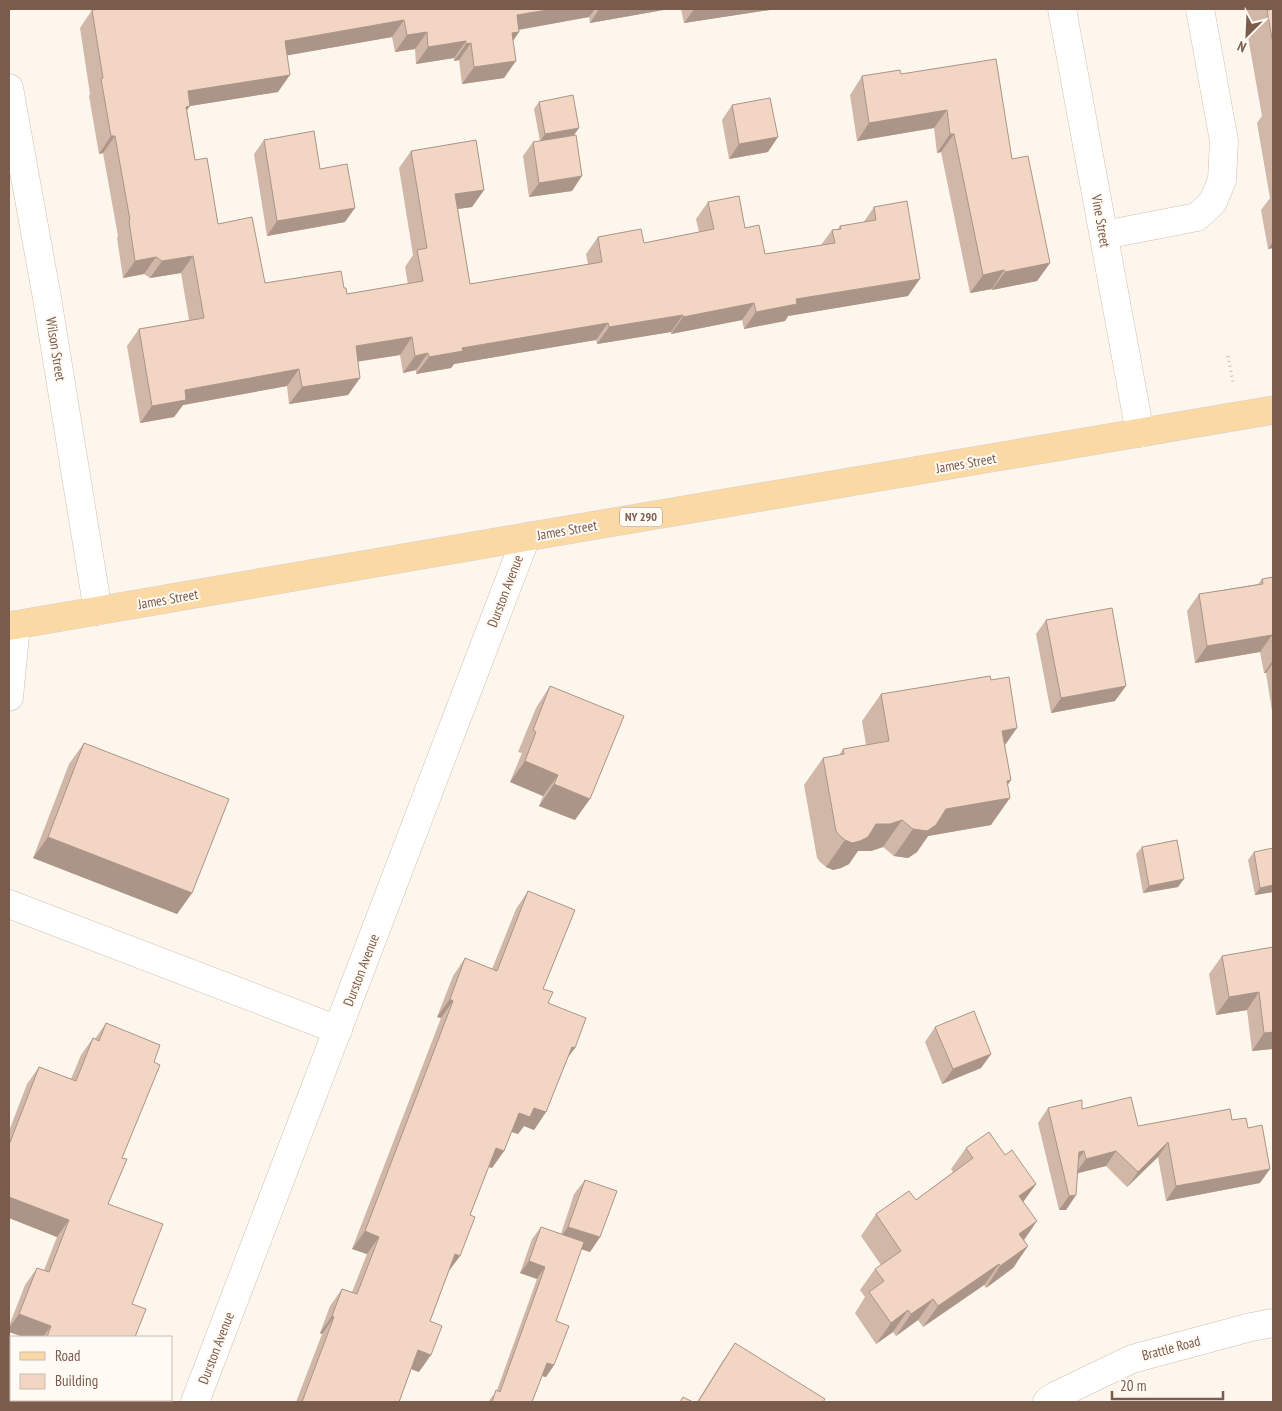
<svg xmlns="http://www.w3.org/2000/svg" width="1282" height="1411" font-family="'PT Sans Narrow',sans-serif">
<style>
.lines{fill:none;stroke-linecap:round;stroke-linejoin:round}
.minor-casing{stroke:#d1beb0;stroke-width:29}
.major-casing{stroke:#dad1cd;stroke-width:29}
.path{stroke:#d9b8a5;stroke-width:3;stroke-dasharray:1 4;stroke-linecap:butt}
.minor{stroke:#fff;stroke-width:28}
.major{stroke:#fbd9a5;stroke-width:28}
.wall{fill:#d1b7a8}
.shaded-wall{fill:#aa9588}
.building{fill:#f3d5c3;stroke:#aa9588}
.labels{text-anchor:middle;stroke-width:4;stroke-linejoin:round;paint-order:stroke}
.shield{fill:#fffaf3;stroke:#a28b7f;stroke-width:1}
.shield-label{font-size:12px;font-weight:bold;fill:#7a5c4d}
.street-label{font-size:14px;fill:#7a5c4d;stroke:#fffaf3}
</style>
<rect width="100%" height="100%" fill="#fdf6ec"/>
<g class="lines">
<defs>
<g id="minor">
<polyline points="1062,9 1140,433"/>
<polyline points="9,88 47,298 98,611"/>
<polyline points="1104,235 1197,217 1213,202 1222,180 1224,141 1200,9"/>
<polyline points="9,697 16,625"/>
<polyline points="9,904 338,1030"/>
<polyline points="195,1402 526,537"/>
<polyline points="1047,1402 1055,1396 1132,1359 1251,1327 1273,1323"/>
</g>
<polyline id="major" points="9,626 526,537 1273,410"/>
</defs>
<use href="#minor" class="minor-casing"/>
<use href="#major" class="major-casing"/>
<polyline class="path" points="1228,356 1233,382"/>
<use href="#minor" class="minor"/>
<use href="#major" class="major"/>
</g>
<g class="wall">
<polygon points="99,9 669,9 590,23 589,17 519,30 519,32 513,41 504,78 462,84 459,60 454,61 454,58 416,64 415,49 395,52 392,37 287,55 278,92 190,106 187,110 195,160 218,224 265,283 344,288 347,294 408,284 405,267 413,255 399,168 411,151 484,190 472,207 458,209 470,284 588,264 586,254 598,237 644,243 699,232 696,219 708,202 745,228 765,254 821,245 832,230 838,229 840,226 863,223 874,207 908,296 788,316 785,321 744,329 742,320 671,334 671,332 597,344 596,340 454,364 451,368 416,374 416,370 403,373 400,355 358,361 360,378 348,395 289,404 287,386 183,405 174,417 140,423 127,346 139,329 189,320 181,273 150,278 144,274 123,278 117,238 118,236 103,153 99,154 89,96 90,94 80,28 92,10"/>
<polygon points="681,9 776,9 684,23"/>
<polygon points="1246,9 1273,9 1273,248 1268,249 1261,210 1270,198 1257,123 1262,116 1248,37 1250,34"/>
<polygon points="901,74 1012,159 1050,263 1037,281 992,290 992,289 970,293 941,152 937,153 934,128 857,141 850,95 862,76"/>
<polygon points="539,102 574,135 565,137 572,191 529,197 523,156 533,142 540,141 534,109"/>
<polygon points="732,105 768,152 729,159 722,120"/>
<polygon points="264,140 320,169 345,222 267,236 254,154"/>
<polygon points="1273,577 1273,717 1266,673 1264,673 1260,652 1195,663 1187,611 1199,594 1258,584 1262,579"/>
<polygon points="1046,620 1115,701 1051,713 1036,634"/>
<polygon points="550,686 575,820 539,806 543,796 510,782 522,753 518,752 536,708"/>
<polygon points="881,694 1005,746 1011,780 1008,784 991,825 928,836 917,852 908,858 894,856 883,847 871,851 858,851 849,864 841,868 833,870 826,867 820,862 817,858 804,785 823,758 839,755 843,749 866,745 862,721"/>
<polygon points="84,743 192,893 177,914 33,858 69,764"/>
<polygon points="1142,847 1178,887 1143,893 1136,854"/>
<polygon points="1254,852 1273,892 1255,895 1248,860"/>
<polygon points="528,891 543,989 548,1003 575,1048 568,1057 546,1112 534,1130 524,1126 518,1134 511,1132 504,1151 492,1168 488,1167 470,1215 460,1256 449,1271 430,1321 419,1372 411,1369 399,1402 296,1402 322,1334 320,1333 330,1306 342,1289 352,1292 367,1254 352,1249 441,1018 437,1017 453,976 465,958 492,969 516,909"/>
<polygon points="1273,947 1273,1049 1252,1051 1247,1010 1216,1015 1209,974 1222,956"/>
<polygon points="106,1023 154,1062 122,1158 108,1204 132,1304 135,1337 24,1337 9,1332 9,1326 25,1285 37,1268 44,1270 57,1237 9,1218 9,1131 27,1084 39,1067 71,1079 81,1055 93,1038 95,1039"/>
<polygon points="935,1027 991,1054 981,1068 942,1084 925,1042"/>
<polygon points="1048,1108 1082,1109 1138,1126 1232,1120 1260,1183 1166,1201 1158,1157 1127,1187 1106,1166 1077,1173 1076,1195 1066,1210 1059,1210 1038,1123"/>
<polygon points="966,1148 1036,1184 1023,1202 1024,1240 1028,1246 1013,1268 986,1288 984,1285 923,1327 918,1320 896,1336 893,1332 876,1344 855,1313 865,1297 860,1290 875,1269 881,1265 861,1236 876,1214 916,1200 953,1172 951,1169"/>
<polygon points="585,1180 600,1237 590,1252 581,1249 556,1321 554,1365 546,1377 542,1376 532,1402 488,1402 497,1390 537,1279 520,1273 532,1239 541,1227 561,1234 574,1194"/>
<polygon points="735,1343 823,1402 697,1402 722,1362"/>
<polygon points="19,1400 111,1400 110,1402 18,1402"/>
</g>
<g class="shaded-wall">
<polygon points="553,9 595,9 589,17 505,32 517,15"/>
<polygon points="599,9 669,9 590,23"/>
<polygon points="694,9 776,9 684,23"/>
<polygon points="404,20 392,37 273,58 285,41"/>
<polygon points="427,32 415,49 395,52 407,35"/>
<polygon points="519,32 507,49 512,33"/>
<polygon points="466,41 454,58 416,64 428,47"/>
<polygon points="471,43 459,60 454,61 466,44"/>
<polygon points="516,61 504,78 462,84 474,67"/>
<polygon points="290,75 278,92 190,106 178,123 188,91"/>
<polygon points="947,110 934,128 857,141 869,123"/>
<polygon points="579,128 574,135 540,142 545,134"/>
<polygon points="950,134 954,134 941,152 937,153"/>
<polygon points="111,136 115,136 103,153 99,154"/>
<polygon points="778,137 768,152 729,159 739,144"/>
<polygon points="582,176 572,191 529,197 539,183"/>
<polygon points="484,190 472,207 443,211 455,194"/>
<polygon points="355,208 345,222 267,236 277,221"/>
<polygon points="1273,242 1273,248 1268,249"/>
<polygon points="193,256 181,273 150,278 162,261"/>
<polygon points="156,257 144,274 123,278 135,261"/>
<polygon points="1050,263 1037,281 992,290 1005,272"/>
<polygon points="1004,270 992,289 970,293 983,275"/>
<polygon points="920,279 908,296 788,316 785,321 744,329 756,312 796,299"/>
<polygon points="754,303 742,320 671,334 683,317"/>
<polygon points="683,315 671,332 597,344 609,327"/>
<polygon points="608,323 596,340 454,364 451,368 416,374 429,357 462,348"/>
<polygon points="412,337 400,355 343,364 356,346"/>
<polygon points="428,353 416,370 403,373 415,356"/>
<polygon points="299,369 287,386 183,405 174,417 140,423 152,406 185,390"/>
<polygon points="360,378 348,395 289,404 302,387"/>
<polygon points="1272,635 1260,652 1195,663 1207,646"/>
<polygon points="1273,660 1273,663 1266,673 1264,673"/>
<polygon points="1126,686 1115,701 1051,713 1061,698"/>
<polygon points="1017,728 998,755 1002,731"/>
<polygon points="525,761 558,775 543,796 510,782"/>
<polygon points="1011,780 997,800 1010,798 991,825 928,836 917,852 908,858 894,856 913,829 946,809 1007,781"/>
<polygon points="554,784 590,799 575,820 539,806"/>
<polygon points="902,820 883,847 871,851 858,851 849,864 841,868 833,870 826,867 845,840 876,824"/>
<polygon points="48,837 192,893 177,914 33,858"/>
<polygon points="1184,879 1178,887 1143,893 1149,886"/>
<polygon points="1273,885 1273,892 1255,895 1260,888"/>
<polygon points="1259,992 1247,1010 1216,1015 1229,997"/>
<polygon points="450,999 453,1001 441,1018 437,1017"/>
<polygon points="1273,1032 1273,1049 1252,1051 1264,1033"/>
<polygon points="572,1047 575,1048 562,1065"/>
<polygon points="991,1054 981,1068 942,1084 953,1069"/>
<polygon points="534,1108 546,1112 534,1130 524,1126 518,1134 507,1130 519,1113"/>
<polygon points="1168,1142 1158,1157 1127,1187 1138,1172"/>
<polygon points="496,1148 504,1151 492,1168 484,1165"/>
<polygon points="1084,1151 1074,1166 1079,1152"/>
<polygon points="1116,1151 1106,1166 1075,1174 1086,1159"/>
<polygon points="1270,1169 1260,1183 1166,1201 1176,1186"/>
<polygon points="1036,1184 1021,1205 1019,1196"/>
<polygon points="1076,1195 1066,1210 1059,1210 1069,1196"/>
<polygon points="9,1197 69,1220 57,1237 9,1218"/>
<polygon points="1037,1221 1022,1243 1019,1234"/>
<polygon points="568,1227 600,1237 590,1252 558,1241"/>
<polygon points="365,1231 379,1237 367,1254 352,1249"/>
<polygon points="1028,1246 1013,1268 986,1288 1000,1266"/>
<polygon points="455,1254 460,1256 447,1273"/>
<polygon points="529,1261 545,1267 537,1279 520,1273"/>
<polygon points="999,1264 984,1285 923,1327 938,1306"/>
<polygon points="933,1299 918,1320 896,1336 911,1314"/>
<polygon points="908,1310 893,1332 876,1344 891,1323"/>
<polygon points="19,1314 51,1326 43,1337 24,1337 9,1332 9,1328"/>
<polygon points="332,1316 334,1317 322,1334 320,1333"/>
<polygon points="418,1350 431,1355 419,1372 406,1367"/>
<polygon points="547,1363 554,1365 546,1377 539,1375"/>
</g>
<g class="building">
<polygon points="102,9 553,9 517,15 519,32 512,33 516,61 474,67 471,43 466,44 466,41 428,47 427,32 407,35 404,20 285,41 290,75 188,91 190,106 186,107 195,160 207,158 218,224 252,217 265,283 341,271 344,288 346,288 347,294 423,281 417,250 427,248 411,151 476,140 484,190 455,194 470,284 602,262 598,237 641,229 644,243 714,229 708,202 739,196 745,228 759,225 765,254 835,243 832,230 841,229 840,226 876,220 874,207 907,201 920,279 796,299 797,304 756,312 754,303 683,317 683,315 609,327 608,323 462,348 463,351 429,357 428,353 415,356 412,337 356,346 360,378 302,387 299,369 185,390 186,400 152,406 139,329 204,318 193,256 162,261 156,257 135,261 129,221 130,220 115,136 111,136 101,79 103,78 92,10"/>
<polygon points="1270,9 1273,9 1273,44 1267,10 1270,10"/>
<polygon points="996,59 1012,159 1028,156 1050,263 1005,272 1004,270 983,275 954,134 950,134 947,110 869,123 862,76 900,70 901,74"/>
<polygon points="573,95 579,128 545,134 539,102"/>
<polygon points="770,98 778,137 739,144 732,105"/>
<polygon points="314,131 320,169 347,164 355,208 277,221 264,140"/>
<polygon points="576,135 582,176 539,183 533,142"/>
<polygon points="1273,577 1273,640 1272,635 1207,646 1199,594 1263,584 1262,579"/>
<polygon points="1112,608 1126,686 1061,698 1046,620"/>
<polygon points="990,676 991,680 1009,677 1017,728 1002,731 1011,780 1007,781 1010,798 946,809 936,825 927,831 913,829 902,820 890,824 876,824 868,837 860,841 852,843 845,840 839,835 836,831 823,758 844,754 843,749 889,741 881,694"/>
<polygon points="550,686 624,716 590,799 554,784 558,775 525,761 536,732 533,730"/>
<polygon points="84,743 229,799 192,893 48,837"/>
<polygon points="1177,840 1184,879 1149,886 1142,847"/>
<polygon points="1273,848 1273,885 1260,888 1254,852"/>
<polygon points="528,891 575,910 543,989 553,992 548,1003 586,1018 575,1048 572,1047 546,1112 534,1108 530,1117 519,1113 504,1151 496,1148 470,1215 475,1217 460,1256 455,1254 430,1321 442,1326 431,1355 418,1350 399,1402 302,1402 334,1317 332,1316 342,1289 357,1294 379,1237 365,1231 453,1001 450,999 465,958 497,971"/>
<polygon points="1273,947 1273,1032 1264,1033 1259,992 1229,997 1222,956"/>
<polygon points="974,1011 991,1054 953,1069 935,1027"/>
<polygon points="106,1023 160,1045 154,1062 160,1065 122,1158 127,1159 108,1204 163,1224 132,1304 146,1309 135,1337 47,1337 51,1326 19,1314 37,1268 49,1272 69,1220 9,1197 9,1145 39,1067 76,1081 93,1038 99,1041"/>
<polygon points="1131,1097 1138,1126 1230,1109 1232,1120 1246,1118 1248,1128 1262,1125 1270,1169 1176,1186 1168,1142 1138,1172 1116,1151 1086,1159 1084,1151 1079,1152 1076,1195 1069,1196 1048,1108 1082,1100 1082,1109"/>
<polygon points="989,1132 1005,1155 1012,1150 1036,1184 1019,1196 1037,1221 1019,1234 1028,1246 1000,1266 999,1264 938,1306 933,1299 911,1314 908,1310 891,1323 869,1292 884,1281 875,1269 901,1251 876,1214 909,1191 916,1200 973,1158 966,1148"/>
<polygon points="585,1180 617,1191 600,1237 568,1227"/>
<polygon points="541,1227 584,1242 556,1321 569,1326 554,1365 547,1363 532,1402 492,1402 496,1390 500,1392 545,1267 529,1261"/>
<polygon points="735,1343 825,1399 823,1402 698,1402"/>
<polygon points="683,1397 693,1402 680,1402"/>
<polygon points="24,1400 111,1400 110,1402 24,1402"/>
</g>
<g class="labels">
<rect class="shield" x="620" y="507.5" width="42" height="19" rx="4"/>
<g class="shield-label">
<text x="641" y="521">NY 290</text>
</g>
<g class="street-label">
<text transform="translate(1101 221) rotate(80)" y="5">Vine Street</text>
<text transform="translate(56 349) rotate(81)" y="5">Wilson Street</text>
<text transform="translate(966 463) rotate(-10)" y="5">James Street</text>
<text transform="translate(567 530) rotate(-10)" y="5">James Street</text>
<text transform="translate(505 591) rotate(-69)" y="5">Durston Avenue</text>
<text transform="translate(168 599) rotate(-10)" y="5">James Street</text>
<text transform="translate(361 970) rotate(-69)" y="5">Durston Avenue</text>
<text transform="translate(216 1348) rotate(-69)" y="5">Durston Avenue</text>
<text transform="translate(1171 1348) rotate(-15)" y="5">Brattle Road</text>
</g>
</g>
<rect width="1282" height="1411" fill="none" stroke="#7a5c4d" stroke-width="20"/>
<rect x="10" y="1336" width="162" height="65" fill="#fffaf3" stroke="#cabbb1"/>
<rect x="20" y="1352" width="25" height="8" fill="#fbd9a5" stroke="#cabbb1"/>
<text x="55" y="1361" font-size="15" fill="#7a5c4d">Road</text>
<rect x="20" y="1374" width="25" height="15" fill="#f3d5c3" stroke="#cabbb1"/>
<text x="55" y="1386" font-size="15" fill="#7a5c4d">Building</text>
<g transform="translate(1247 35) rotate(204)" stroke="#fffaf3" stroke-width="4" paint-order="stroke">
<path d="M0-4L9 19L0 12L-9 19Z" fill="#7a5c4d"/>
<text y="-8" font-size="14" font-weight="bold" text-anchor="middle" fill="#7a5c4d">N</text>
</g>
<path d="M1112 1391v8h111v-8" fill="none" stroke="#7a5c4d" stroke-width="2.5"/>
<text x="1120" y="1391" font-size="15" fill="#7a5c4d" stroke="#fffaf3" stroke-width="4" paint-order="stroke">20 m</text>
</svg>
